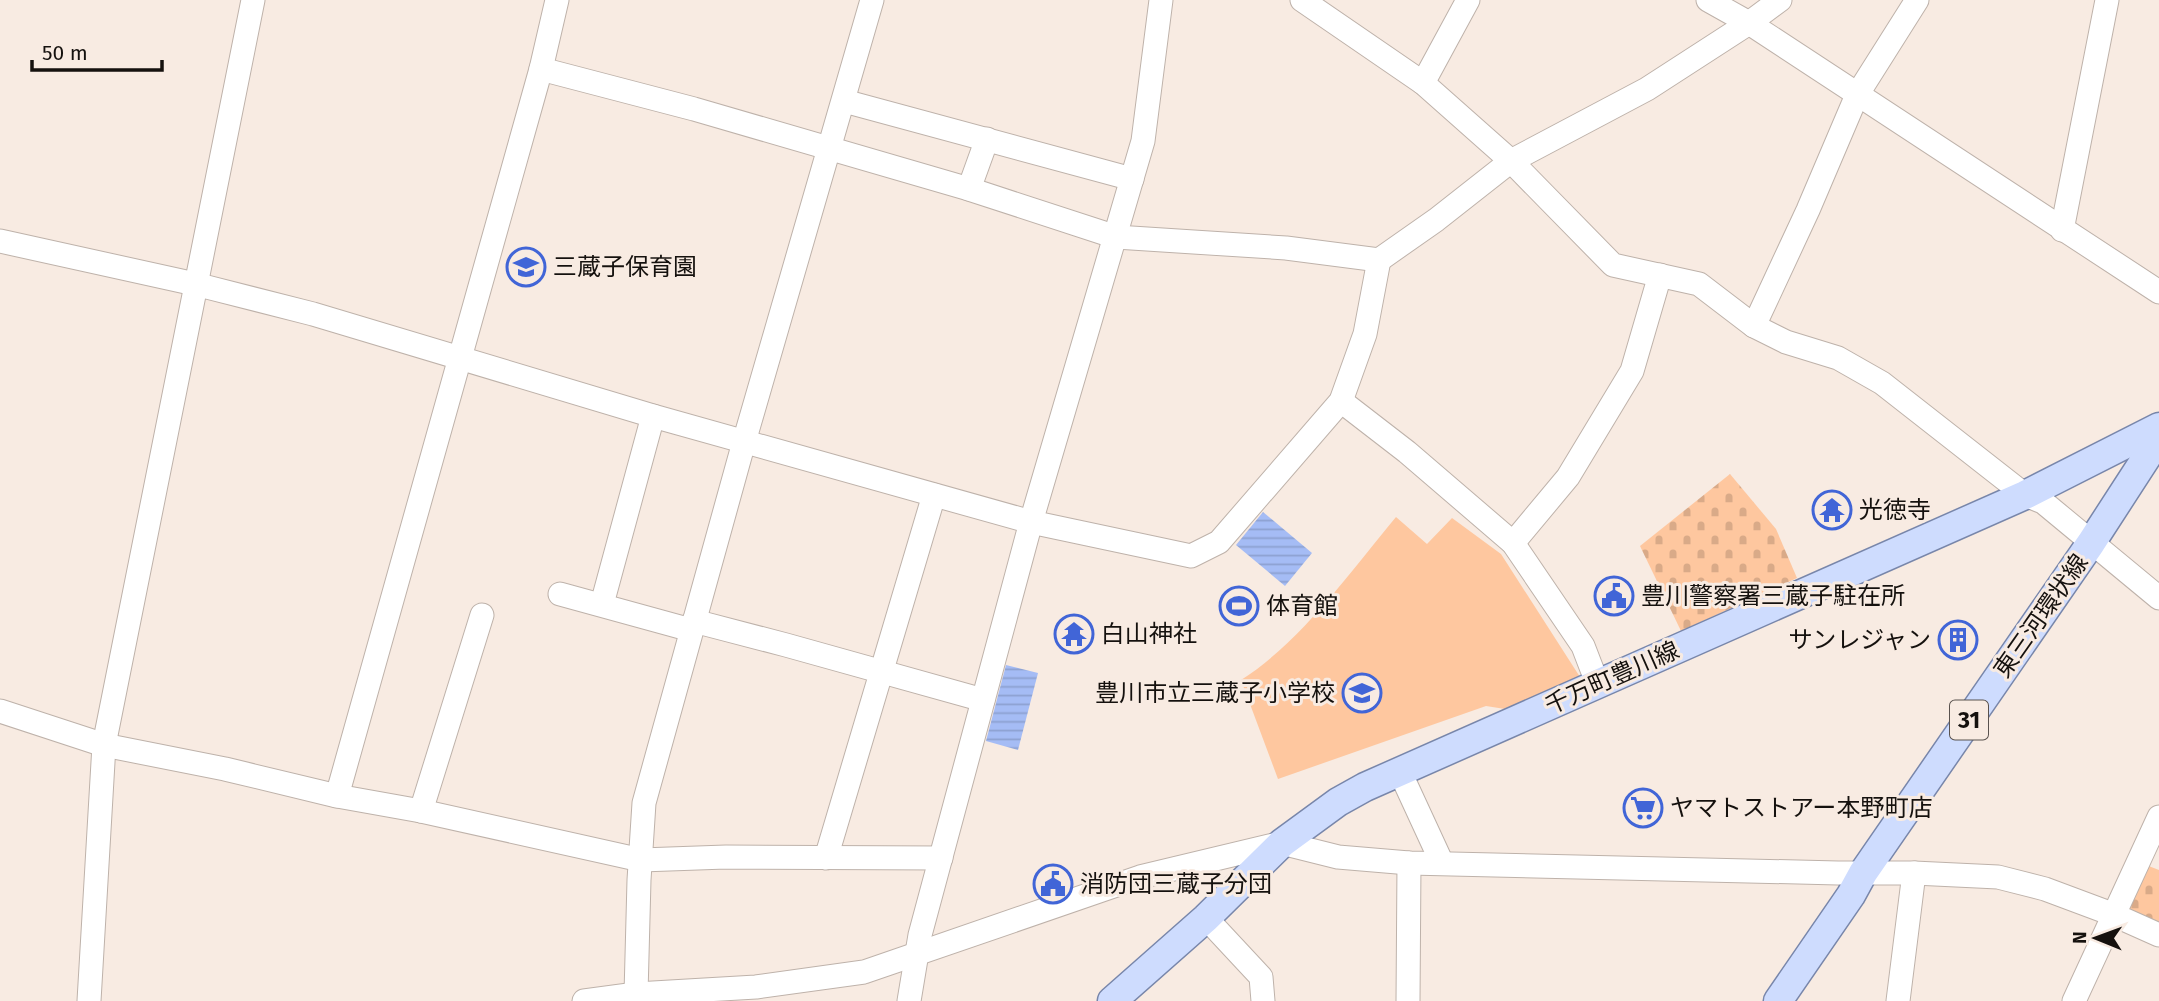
<svg xmlns="http://www.w3.org/2000/svg" width="2159" height="1001" font-family="'Fira Sans','Noto Sans JP',sans-serif">
<style>
.cemetery{fill:url(#cemetery-stones)}
.pitch{fill:#fec79f}
.water{fill:url(#water-rules)}
.lines{fill:none;stroke-linecap:round;stroke-linejoin:round}
.minor-casing{stroke:#beb2aa;stroke-width:25}
.major-casing{stroke:#7886aa;stroke-width:31}
.minor{stroke:#fff;stroke-width:23}
.major{stroke:#cedcfe;stroke-width:28}
.labels{text-anchor:middle;stroke-width:6;stroke-linejoin:round;paint-order:stroke}
.shield{fill:#f8ebe2;stroke:#59524e;stroke-width:2}
.shield-label{font-size:23px;font-weight:bold;fill:#15110e}
.poi-label{font-size:24px;fill:#15110e;stroke:#f8ebe2;text-anchor:start}
.street-label{font-size:24px;fill:#15110e;stroke:#f8ebe2}
</style>
<defs>
<pattern id="cemetery-stones" width="16" height="16" patternUnits="userSpaceOnUse" patternTransform="scale(1.75)"><rect width="16" height="16" fill="#fec79f"/><path d="M2 7V4a2 2 0 0 1 4 0v3zM10 15v-3a2 2 0 0 1 4 0v3z" fill="#d9aa88"/></pattern>
<pattern id="water-rules" width="6" height="5" patternUnits="userSpaceOnUse" patternTransform="scale(1.75)"><rect width="6" height="5" fill="#a5bcf5"/><path d="M0 2.5h6" fill="none" stroke="#8da1d1"/></pattern>
</defs>
<rect width="100%" height="100%" fill="#f8ebe2"/>
<g class="cemetery">
<polygon points="1730,474 1776,529 1797,578 1681,631 1640,546"/>
<polygon points="2146,865 2159,870 2159,928 2128,914 2127,905"/>
</g>
<path class="pitch" d="M1396,517L1427,544L1452,518L1501,554L1580,677L1505,709L1486,706L1278,779L1241,680C1302,641 1350,572 1396,517Z"/>
<g class="water">
<polygon points="1263,512 1312,553 1285,586 1236,545"/>
<polygon points="1006,665 1038,673 1018,750 986,741"/>
</g>
<g class="lines">
<defs>
<g id="minor">
<polyline points="1302,0 1423,83 1511,161 1613,265 1699,284 1754,326 1786,342 1838,358 1882,383 2025,495 2043,502 2159,598"/>
<polyline points="1708,0 1749,23 2159,292"/>
<polyline points="541,69 694,109 969,189 1116,237 1286,248 1379,260 1436,220 1511,161 1647,89 1749,23 1780,0"/>
<polyline points="1423,83 1468,0"/>
<polyline points="844,101 1132,179"/>
<polyline points="969,189 987,139"/>
<polyline points="2062,230 2107,0"/>
<polyline points="0,241 195,284 313,314 653,416 1031,522 1191,556 1219,542 1341,401 1365,334 1379,260"/>
<polyline points="1754,326 1808,210 1857,95 1917,0"/>
<polyline points="1341,401 1407,452 1513,543 1583,646 1598,685"/>
<polyline points="1513,543 1568,477 1632,371 1660,275"/>
<polyline points="560,594 691,630"/>
<polyline points="602,604 653,416"/>
<polyline points="694,621 786,645 983,700"/>
<polyline points="0,711 104,745 225,769 337,796 421,811 641,860 726,857 941,858"/>
<polyline points="1400,772 1442,863"/>
<polyline points="337,796 541,69 557,0"/>
<polyline points="421,811 482,615"/>
<polyline points="826,858 934,495"/>
<polyline points="1206,918 1261,977 1263,1001"/>
<polyline points="636,994 639,880 644,803 744,442 872,0"/>
<polyline points="89,1001 104,745 253,0"/>
<polyline points="584,1001 636,994 756,987 864,972 1140,877 1282,843 1338,857 1409,863 1838,873 1914,873 1998,877 2045,889 2112,914 2159,935"/>
<polyline points="909,1001 920,935 1031,522 1143,141 1161,0"/>
<polyline points="1408,1001 1409,863"/>
<polyline points="1898,1001 1914,873"/>
<polyline points="2074,1001 2159,817"/>
</g>
<g id="major">
<polyline points="1112,1001 1206,918 1282,843 1338,802 1365,787 2025,495 2159,427"/>
<polyline points="1778,1001 1851,895 1863,873 2091,543 2159,438"/>
</g>
</defs>
<use href="#minor" class="minor-casing"/>
<use href="#major" class="major-casing"/>
<use href="#minor" class="minor"/>
<use href="#major" class="major"/>
</g>
<defs>
<symbol id="school-ring" viewBox="-11 -11 22 22"><circle r="9.5" fill="#f8ebe2" stroke="#4165d7" stroke-width="1.5"/><path d="M0-5L7-2L0 1L-7-2ZM-4 1L0 2.5L4 1V4Q0 6-4 4Z" fill="#4165d7"/></symbol>
<symbol id="temple-ring" viewBox="-11 -11 22 22"><circle r="9.5" fill="#f8ebe2" stroke="#4165d7" stroke-width="1.5"/><path d="M0-6L5-2H3V0L6.5 2.5H4V6H1.5V3h-3V6H-4V2.5H-6.5L-3 0V-2H-5Z" fill="#4165d7"/></symbol>
<symbol id="civic-ring" viewBox="-11 -11 22 22"><circle r="9.5" fill="#f8ebe2" stroke="#4165d7" stroke-width="1.5"/><path d="M-.6-6.5H3V-4.5H.6V-3L4-1V1h2V6H-6V1h2V-1L-.6-3ZM-1.2 2.5V6h2.4V2.5Z" fill="#4165d7"/></symbol>
<symbol id="stadium-ring" viewBox="-11 -11 22 22"><circle r="9.5" fill="#f8ebe2" stroke="#4165d7" stroke-width="1.5"/><path d="M0-5a6.5 5 0 1 0 0 10a6.5 5 0 1 0 0-10ZM-3.5-1.8h7v3.6h-7Z" fill="#4165d7"/></symbol>
<symbol id="building-ring" viewBox="-11 -11 22 22"><circle r="9.5" fill="#f8ebe2" stroke="#4165d7" stroke-width="1.5"/><path d="M-4-6H4V6H1V3H-1V6H-4ZM-2.5-4.3h1.7v1.8h-1.7ZM.8-4.3h1.7v1.8H.8ZM-2.5-1h1.7V.8h-1.7ZM.8-1h1.7V.8H.8Z" fill="#4165d7"/></symbol>
<symbol id="supermarket-ring" viewBox="-11 -11 22 22"><circle r="9.5" fill="#f8ebe2" stroke="#4165d7" stroke-width="1.5"/><path d="M-6-5.5h2.5l.6 2H6L4.5 2H-2.5L-4.4-4H-6ZM-1.5 3.2a1.3 1.3 0 1 0 .1 0ZM3 3.2a1.3 1.3 0 1 0 .1 0Z" fill="#4165d7"/></symbol>
</defs>
<g fill-rule="evenodd">
<use href="#school-ring" x="504" y="245" width="44" height="44"/>
<use href="#temple-ring" x="1810" y="488" width="44" height="44"/>
<use href="#civic-ring" x="1592" y="574" width="44" height="44"/>
<use href="#stadium-ring" x="1217" y="584" width="44" height="44"/>
<use href="#temple-ring" x="1052" y="612" width="44" height="44"/>
<use href="#building-ring" x="1936" y="618" width="44" height="44"/>
<use href="#school-ring" x="1340" y="671" width="44" height="44"/>
<use href="#supermarket-ring" x="1621" y="786" width="44" height="44"/>
<use href="#civic-ring" x="1031" y="862" width="44" height="44"/>
</g>
<g class="labels">
<rect class="shield" x="1950" y="700.5" width="38" height="39" rx="5"/>
<g class="shield-label">
<text x="1969" y="728">31</text>
</g>
<g class="poi-label">
<text x="553" y="275">三蔵子保育園</text>
<text x="1859" y="518">光徳寺</text>
<text x="1641" y="604">豊川警察署三蔵子駐在所</text>
<text x="1266" y="614">体育館</text>
<text x="1101" y="642">白山神社</text>
<text x="1931" y="648" text-anchor="end">サンレジャン</text>
<text x="1335" y="701" text-anchor="end">豊川市立三蔵子小学校</text>
<text x="1670" y="816">ヤマトストアー本野町店</text>
<text x="1080" y="892">消防団三蔵子分団</text>
</g>
<g class="street-label">
<text transform="translate(2041 616) rotate(-55)" y="8">東三河環状線</text>
<text transform="translate(1612 678) rotate(-24)" y="8">千万町豊川線</text>
</g>
</g>
<g transform="translate(2096 938) rotate(271)" stroke="#f8ebe2" stroke-width="5" paint-order="stroke">
<path d="M0-5L12 26L0 18L-12 26Z" fill="#15110e"/>
<text y="-10" font-size="19" font-weight="bold" text-anchor="middle" fill="#15110e">N</text>
</g>
<path d="M32 60v10h130v-10" fill="none" stroke="#15110e" stroke-width="3.5"/>
<text x="42" y="60" font-size="21" fill="#15110e" stroke="#f8ebe2" stroke-width="5" paint-order="stroke">50 m</text>
</svg>
